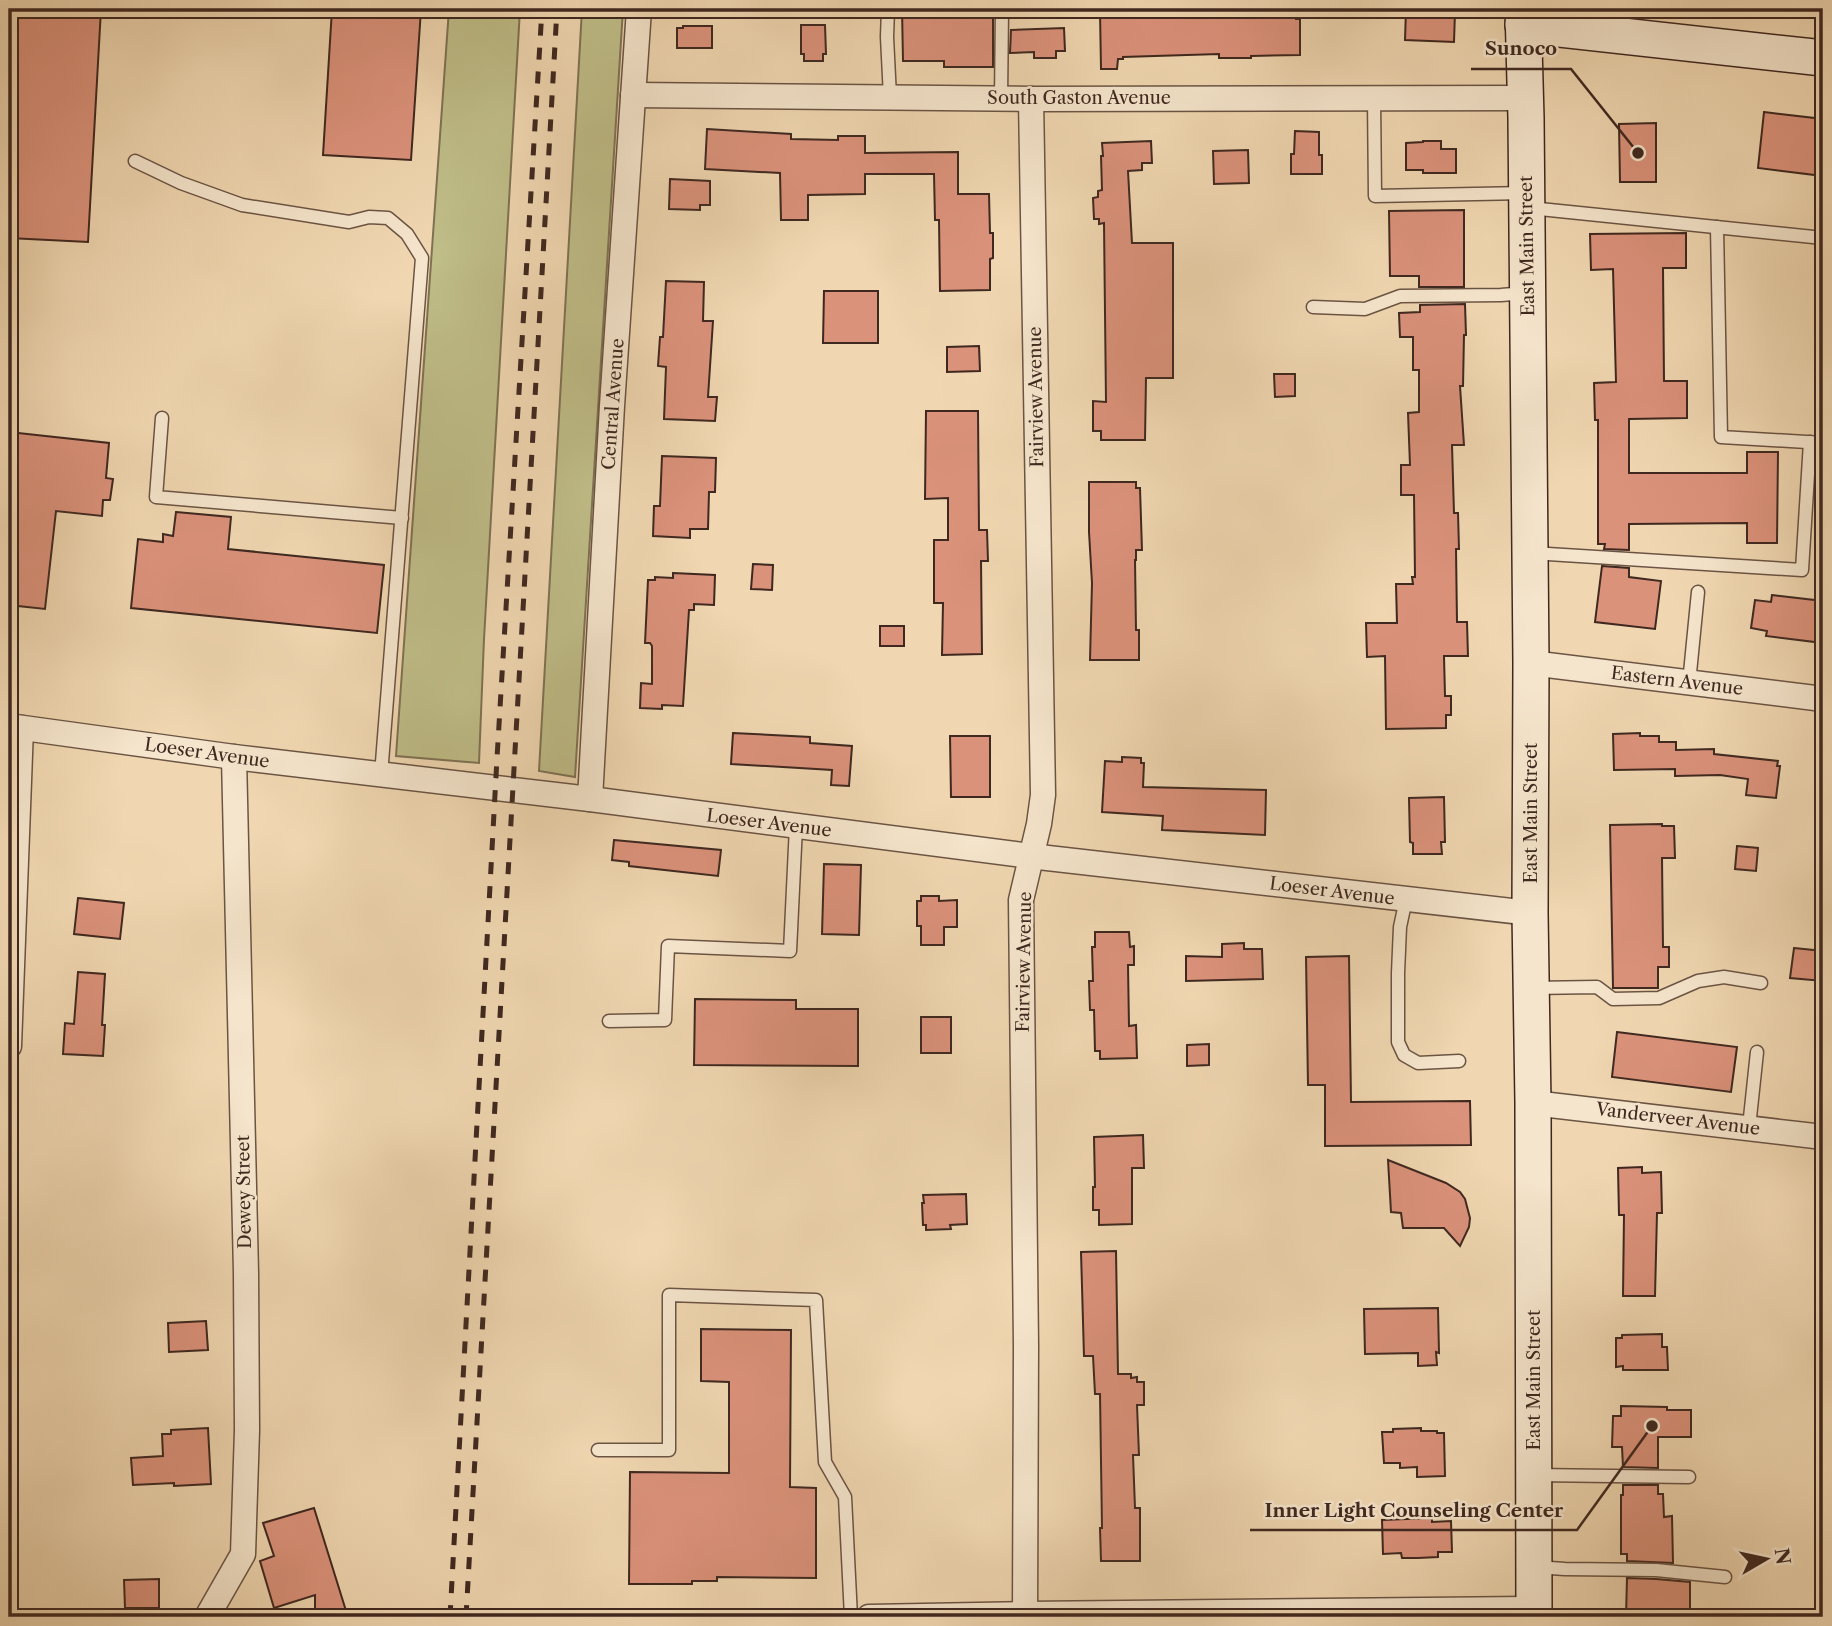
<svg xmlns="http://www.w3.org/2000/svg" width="1832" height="1626" font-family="'Libre Caslon Text',serif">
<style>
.green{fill:#bfbd88;stroke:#7f7254;stroke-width:2}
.building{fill:#db927b;stroke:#3f2820;stroke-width:2}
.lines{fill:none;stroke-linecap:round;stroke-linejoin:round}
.lane-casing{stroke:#6b5444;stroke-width:15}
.street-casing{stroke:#6b5444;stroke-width:27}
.secondary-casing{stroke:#3f2820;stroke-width:38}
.lane{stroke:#f5e5cc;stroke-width:12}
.street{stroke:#f5e5cc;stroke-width:24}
.secondary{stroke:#f5e5cc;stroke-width:35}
.rail{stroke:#3f2820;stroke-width:5;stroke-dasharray:12 12;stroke-linecap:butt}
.labels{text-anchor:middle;stroke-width:5;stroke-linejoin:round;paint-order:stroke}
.street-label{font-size:18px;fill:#3f2820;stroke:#f5e5cc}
.leader{fill:none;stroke:#3f2820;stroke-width:2.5}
.callout-dot{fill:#3f2820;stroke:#f5e5cc;stroke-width:2.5}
.callout-label{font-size:19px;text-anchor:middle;font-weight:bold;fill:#3f2820;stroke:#f5e5cc;stroke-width:5;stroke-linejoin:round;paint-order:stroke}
</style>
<rect width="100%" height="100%" fill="#f0d7b1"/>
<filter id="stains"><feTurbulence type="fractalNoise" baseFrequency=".00286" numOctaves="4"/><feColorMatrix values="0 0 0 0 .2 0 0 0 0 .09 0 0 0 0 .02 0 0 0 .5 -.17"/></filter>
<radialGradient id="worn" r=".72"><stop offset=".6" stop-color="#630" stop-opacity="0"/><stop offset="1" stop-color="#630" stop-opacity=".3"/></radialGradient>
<g class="green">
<polygon points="449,9 520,9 484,639 479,763 396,756"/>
<polygon points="582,9 623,9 575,777 539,771"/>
</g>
<g class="building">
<polygon points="9,9 101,9 88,242 9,238"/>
<polygon points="332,9 421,9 411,160 323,155"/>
<polygon points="902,9 993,9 993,67 944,67 944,61 903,61"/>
<polygon points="1219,9 1296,9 1296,19 1300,19 1300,55 1251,56 1251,58 1219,58 1219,54 1123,57 1123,59 1118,59 1117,69 1101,69 1100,11 1119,11 1119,17 1174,16 1219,14"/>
<polygon points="1406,9 1450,9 1450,12 1455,12 1454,42 1405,40"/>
<polygon points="801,25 825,25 826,54 823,54 823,61 804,61 804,54 801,54"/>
<polygon points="683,26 712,26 712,48 677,48 677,28 683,28"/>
<polygon points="1064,28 1065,51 1056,51 1056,58 1034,58 1034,52 1010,53 1011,30"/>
<polygon points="1764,112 1823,119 1823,176 1758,168"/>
<polygon points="1656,123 1656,182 1620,182 1619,124"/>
<polygon points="707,129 791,134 791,139 838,140 838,136 865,136 865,153 958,152 958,194 989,194 990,233 993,233 993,258 990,259 990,290 940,291 939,220 935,220 934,174 865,174 865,194 808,195 808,220 781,220 780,173 705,169"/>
<polygon points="1295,131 1319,132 1319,155 1322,155 1322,174 1291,174 1291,154 1294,154"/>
<polygon points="1151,141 1152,163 1142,163 1142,170 1128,171 1132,243 1173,243 1173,378 1146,378 1145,440 1101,440 1101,431 1093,431 1093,401 1106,402 1104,223 1099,224 1099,219 1094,219 1093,198 1098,197 1098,191 1102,190 1101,156 1103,156 1102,143"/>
<polygon points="1423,141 1441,141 1441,149 1456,149 1456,173 1423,173 1423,170 1406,170 1406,143 1423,142"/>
<polygon points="1248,150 1249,183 1214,184 1213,151"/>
<polygon points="670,179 710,181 710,205 700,205 700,210 669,209"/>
<polygon points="1464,210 1464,287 1419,287 1419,276 1390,276 1389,211"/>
<polygon points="1686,233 1686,268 1663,268 1664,381 1687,381 1687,418 1629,419 1629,473 1747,473 1747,452 1778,452 1777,543 1747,543 1747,523 1629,524 1629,550 1604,549 1605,544 1598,544 1598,420 1595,420 1594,383 1616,382 1613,269 1591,270 1590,234"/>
<polygon points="666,281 704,282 703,321 713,321 708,397 717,397 715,421 664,419 666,367 658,366 660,337 663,337"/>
<polygon points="824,291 878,291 878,343 823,343"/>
<polygon points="1465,304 1466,335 1464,335 1463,386 1460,386 1464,445 1452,445 1454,513 1458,513 1459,549 1456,549 1457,622 1467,622 1468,656 1444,656 1445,696 1451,696 1451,715 1446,715 1446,728 1386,729 1385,656 1367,657 1366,623 1397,623 1396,584 1413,584 1412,577 1415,577 1414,495 1401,495 1401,465 1410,465 1408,413 1419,412 1419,370 1413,370 1413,337 1400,337 1399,313 1420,312 1420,305"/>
<polygon points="979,346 980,371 947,372 947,347"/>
<polygon points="1274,374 1295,374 1295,396 1275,397"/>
<polygon points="926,411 978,411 979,530 987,530 988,561 981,561 982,654 942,655 943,603 934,603 934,540 948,540 948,498 925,499"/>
<polygon points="9,432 109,443 106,478 113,479 110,500 103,500 102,516 56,511 45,609 9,605 9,543 13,506 9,506"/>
<polygon points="662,456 716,458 715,492 709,492 708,529 690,529 690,538 653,536 654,506 660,506"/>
<polygon points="1089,482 1136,482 1136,488 1140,488 1142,550 1136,550 1136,560 1135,560 1136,630 1139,630 1139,660 1090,660 1092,583 1089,532"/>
<polygon points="176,512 231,517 228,549 384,565 377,633 131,608 138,539 163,542 163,534 173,536"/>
<polygon points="753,564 773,565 772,590 751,589"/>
<polygon points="1602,566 1629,568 1629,577 1661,581 1655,629 1595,622"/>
<polygon points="673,573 715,575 714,605 694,604 694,610 689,610 683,706 662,705 662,709 640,708 641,683 652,684 652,646 650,643 645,643 648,580 655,580 655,577 673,578"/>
<polygon points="1772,595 1823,601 1823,643 1766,636 1767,631 1751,628 1755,600 1771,602"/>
<rect x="880" y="626" width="24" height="20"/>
<polygon points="733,733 810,737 810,743 852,746 849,786 831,785 832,770 731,764"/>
<polygon points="1640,733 1640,736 1659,736 1659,742 1676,742 1676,750 1714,749 1714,754 1778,761 1777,766 1780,766 1776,798 1746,795 1748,779 1720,775 1675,776 1675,769 1614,770 1613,734"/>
<polygon points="950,736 990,736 990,797 951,797"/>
<polygon points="1122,757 1141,758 1141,763 1144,763 1143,787 1266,790 1265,835 1162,830 1163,816 1102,812 1105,761 1122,762"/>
<polygon points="1444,797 1445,842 1441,842 1442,854 1413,854 1413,843 1410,842 1409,798"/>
<polygon points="1662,824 1662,826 1674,826 1675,858 1662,858 1663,947 1669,947 1669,967 1658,967 1658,988 1613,988 1610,825"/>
<polygon points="614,840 721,850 718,876 629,866 629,862 612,860"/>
<polygon points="1737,846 1758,848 1756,871 1735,869"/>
<polygon points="824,864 861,865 859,935 822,934"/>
<polygon points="921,896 939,896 939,901 957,900 957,927 944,927 944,945 921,945 921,926 917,926 917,901 921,901"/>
<polygon points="78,898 124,903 120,939 74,934"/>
<polygon points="1095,932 1129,932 1130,947 1134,946 1134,965 1128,965 1129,1026 1136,1025 1137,1058 1100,1059 1100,1051 1095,1051 1094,1010 1090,1010 1089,981 1093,981 1092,947 1095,947"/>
<polygon points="1244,943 1244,949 1262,949 1263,979 1186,981 1186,956 1222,957 1222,944"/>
<polygon points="1794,948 1823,951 1823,981 1790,978"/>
<polygon points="1349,956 1351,1102 1470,1101 1471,1145 1325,1146 1325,1085 1308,1085 1306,957"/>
<polygon points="78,972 105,974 102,1025 105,1025 103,1056 63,1054 65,1023 74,1024"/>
<polygon points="695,999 796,1000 796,1009 858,1009 858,1066 694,1065"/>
<rect x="921" y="1017" width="30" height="36"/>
<polygon points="1617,1032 1737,1047 1731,1092 1612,1077"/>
<polygon points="1209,1044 1209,1065 1187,1066 1187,1045"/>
<polygon points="1143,1135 1144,1168 1132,1168 1132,1224 1099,1225 1099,1210 1093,1210 1093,1187 1095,1187 1094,1137"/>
<polygon points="1388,1160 1446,1183 1460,1192 1465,1199 1470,1218 1469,1227 1460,1246 1444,1228 1403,1228 1401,1213 1391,1212"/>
<polygon points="1642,1167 1642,1173 1661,1172 1662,1213 1657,1213 1655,1296 1623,1296 1624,1215 1619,1215 1618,1168"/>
<polygon points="966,1194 967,1224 950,1225 951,1229 926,1230 926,1225 923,1225 922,1203 924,1203 923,1195"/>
<polygon points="1116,1251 1118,1374 1131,1374 1131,1378 1137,1377 1137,1382 1144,1382 1144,1405 1137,1405 1139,1455 1133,1455 1135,1508 1140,1508 1140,1561 1101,1561 1100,1528 1102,1528 1100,1394 1095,1394 1093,1356 1084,1356 1081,1252"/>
<polygon points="1438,1308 1439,1353 1436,1352 1437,1365 1418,1366 1418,1353 1365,1354 1364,1309"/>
<polygon points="206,1321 208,1350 169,1352 168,1323"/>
<polygon points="701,1329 791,1330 790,1487 816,1488 816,1578 717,1577 717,1581 692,1581 692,1584 629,1584 630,1472 729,1473 729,1382 701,1381"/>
<polygon points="1662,1334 1662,1347 1667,1347 1668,1370 1623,1370 1623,1366 1616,1367 1616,1338 1622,1338 1622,1335"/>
<polygon points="1621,1406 1667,1407 1667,1410 1691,1410 1691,1437 1658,1437 1658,1468 1623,1467 1622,1447 1612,1447 1613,1416 1621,1416"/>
<polygon points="208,1428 211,1484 174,1486 174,1483 133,1485 131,1458 163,1456 162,1434 171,1434 171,1430"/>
<polygon points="1421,1428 1421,1431 1437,1431 1437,1433 1444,1433 1445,1476 1417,1477 1417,1467 1400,1468 1400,1463 1384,1463 1382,1432 1393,1432 1393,1429"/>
<polygon points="1623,1485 1658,1485 1658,1494 1663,1494 1664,1517 1672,1516 1673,1563 1627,1561 1627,1554 1621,1554 1621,1495 1623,1495"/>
<polygon points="314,1508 347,1614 315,1615 315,1595 274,1608 260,1561 274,1556 263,1523"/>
<polygon points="1432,1518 1432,1522 1451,1521 1452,1552 1438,1552 1438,1557 1418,1558 1402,1558 1401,1553 1383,1554 1382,1520"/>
<polygon points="1627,1578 1656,1579 1690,1582 1690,1617 1626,1617"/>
<polygon points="159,1579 159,1608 125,1608 124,1580"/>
</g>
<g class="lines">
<defs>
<g id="lane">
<polyline points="888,9 887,37 890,97"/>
<polyline points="1374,98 1375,196 1525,193"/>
<polyline points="1001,99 1002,9"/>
<polyline points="135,161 181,183 242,205 349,222 369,217 388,218 407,234 422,258 381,775"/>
<polyline points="1530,208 1823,238"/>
<polyline points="1717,227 1721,437 1823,443"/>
<polyline points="1313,307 1365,309 1400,296 1501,295 1527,293"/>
<polyline points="162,418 156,497 402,518"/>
<polyline points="1532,553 1802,570 1810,442"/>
<polyline points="1689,683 1698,592"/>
<polyline points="1406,899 1400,927 1398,973 1398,1042 1404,1055 1418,1063 1459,1061"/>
<polyline points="1532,988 1597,987 1613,999 1659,998 1698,981 1724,977 1761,983"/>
<polyline points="609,1021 665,1020 668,946 790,951 796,826"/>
<polyline points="1749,1127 1757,1052"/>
<polyline points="598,1450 669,1450 669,1295 816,1300 825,1462 845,1497 851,1617"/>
<polyline points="1535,1475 1689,1477"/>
<polyline points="1535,1567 1565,1569 1656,1570 1725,1577"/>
</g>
<g id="street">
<polyline points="633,95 1031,99 1526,98"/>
<polyline points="1531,663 1823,699"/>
<polyline points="9,726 234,757 590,799 1030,856 1530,913"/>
<polyline points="590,799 612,406 639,9"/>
<polyline points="9,1046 21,728"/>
<polyline points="1533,1103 1823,1137"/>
<polyline points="207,1617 243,1554 247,1430 246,1273 234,757"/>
<polyline points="869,1617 1025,1614 1534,1609"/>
<polyline points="1025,1617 1026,1346 1021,900 1039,824 1043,795 1031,99"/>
</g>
<g id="secondary">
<polyline points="1523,9 1526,118 1531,663 1530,913 1533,1103 1534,1617"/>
<polyline points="1523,25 1823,58"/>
</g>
</defs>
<use href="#lane" class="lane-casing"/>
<use href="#street" class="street-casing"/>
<use href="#secondary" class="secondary-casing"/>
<use href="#lane" class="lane"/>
<use href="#street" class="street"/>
<use href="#secondary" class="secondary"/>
<g class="rail">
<polyline points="450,1617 497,758 542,9"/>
<polyline points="466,1617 557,9"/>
</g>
</g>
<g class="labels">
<g class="street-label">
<text x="1079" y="104">South Gaston Avenue</text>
<text transform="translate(1527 246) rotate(-91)" y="6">East Main Street</text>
<text transform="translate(1036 397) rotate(-91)" y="6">Fairview Avenue</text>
<text transform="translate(613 404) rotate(-86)" y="6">Central Avenue</text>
<text transform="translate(1677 681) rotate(7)" y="6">Eastern Avenue</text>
<text transform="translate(207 753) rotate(8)" y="6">Loeser Avenue</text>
<text transform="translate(1531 813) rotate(-90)" y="6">East Main Street</text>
<text transform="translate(769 823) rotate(7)" y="6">Loeser Avenue</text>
<text transform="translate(1332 891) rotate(7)" y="6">Loeser Avenue</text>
<text transform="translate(1024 962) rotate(-89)" y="6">Fairview Avenue</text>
<text transform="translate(1678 1119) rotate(7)" y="6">Vanderveer Avenue</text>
<text transform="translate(244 1192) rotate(-91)" y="6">Dewey Street</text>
<text transform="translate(1534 1380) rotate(-90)" y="6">East Main Street</text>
</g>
</g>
<path class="leader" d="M1638 153L1571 69H1471M1652 1426L1577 1530H1250"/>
<g class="callout-dot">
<circle cx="1638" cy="153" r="7"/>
<circle cx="1652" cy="1426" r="7"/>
</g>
<g class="callout-label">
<text x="1521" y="55">Sunoco</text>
<text x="1414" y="1517">Inner Light Counseling Center</text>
</g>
<rect width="1832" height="1626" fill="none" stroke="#f0d7b1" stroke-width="35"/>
<rect x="10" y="10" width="1811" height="1605" fill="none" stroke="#3f2820" stroke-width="3.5"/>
<rect x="18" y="18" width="1797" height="1591" fill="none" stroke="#3f2820" stroke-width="2"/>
<g transform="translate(1766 1559) rotate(81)" stroke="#f5e5cc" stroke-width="5" paint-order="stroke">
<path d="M0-5L12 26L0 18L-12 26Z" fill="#3f2820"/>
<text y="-10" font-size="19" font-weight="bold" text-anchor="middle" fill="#3f2820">N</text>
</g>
<rect width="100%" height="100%" filter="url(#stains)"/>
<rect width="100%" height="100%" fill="url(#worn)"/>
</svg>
